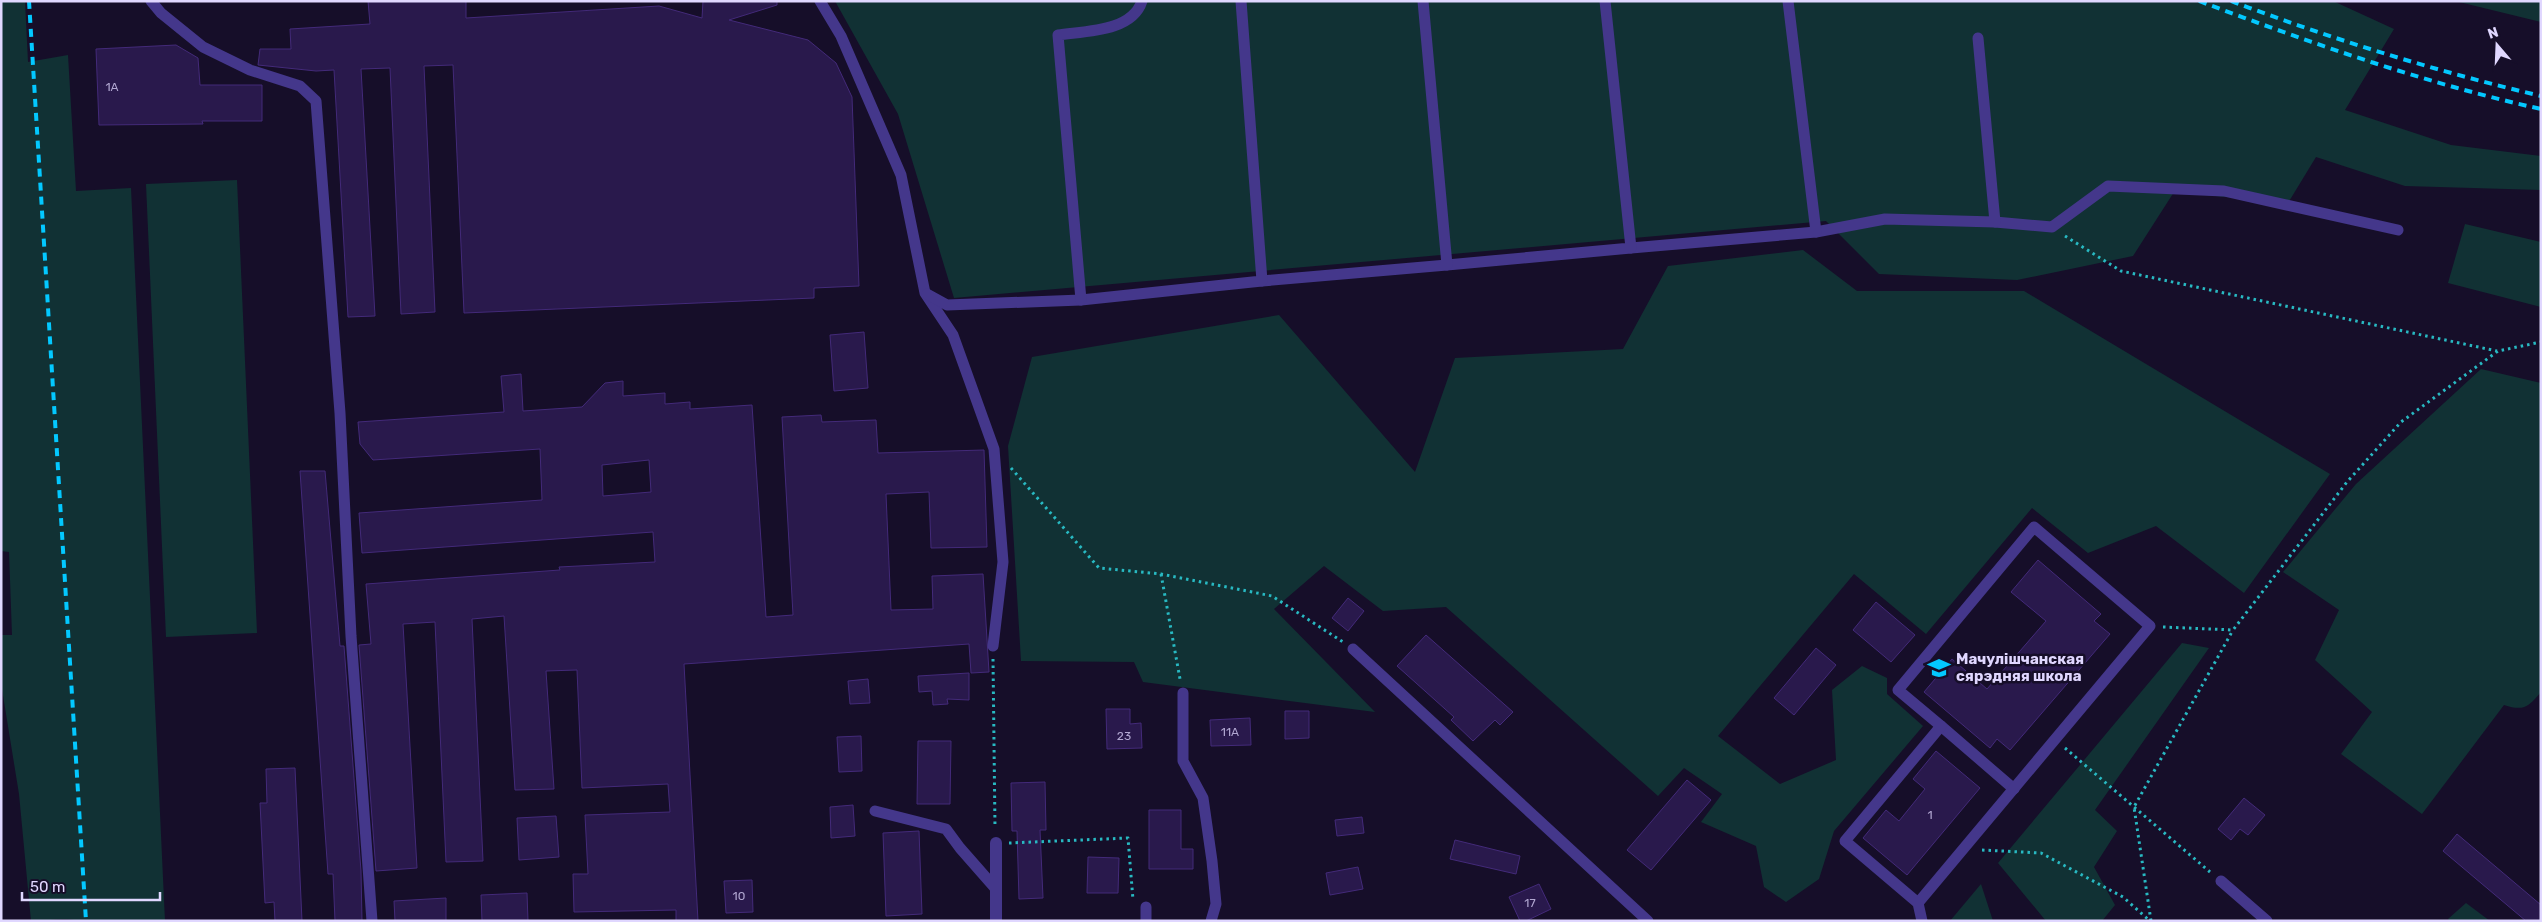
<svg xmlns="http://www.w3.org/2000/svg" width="2542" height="922" font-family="Rubik,sans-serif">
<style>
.green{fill:#113134}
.building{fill:#29194c;stroke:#432a79;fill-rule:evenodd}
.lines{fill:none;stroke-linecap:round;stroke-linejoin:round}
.path{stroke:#28b9c2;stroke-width:3;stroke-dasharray:2.5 4;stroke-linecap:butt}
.lane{stroke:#44378b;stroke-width:11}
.street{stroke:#44378b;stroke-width:12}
.rail{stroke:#03c8ff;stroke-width:4;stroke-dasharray:8 6;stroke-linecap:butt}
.labels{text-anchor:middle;stroke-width:5;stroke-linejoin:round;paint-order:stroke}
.number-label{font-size:12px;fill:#b2a8d2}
.poi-label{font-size:15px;font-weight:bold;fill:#e0d7ff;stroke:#160e29;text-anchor:start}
</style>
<rect width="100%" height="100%" fill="#160e29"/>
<g class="green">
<path d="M1,1H25L28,62L68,55L76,191L131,188L165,921H80C64,917 48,921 31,921L19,794L1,683V635H12L9,552L1,551Z"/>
<polygon points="835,1 2333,1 2394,29 2345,110 2451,145 2541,156 2541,190 2405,186 2316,157 2288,203 2174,192 2133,256 2017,280 1879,274 1826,221 954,298 898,114"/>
<polygon points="2455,1 2541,1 2541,22"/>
<polygon points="237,180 257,633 166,637 146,184"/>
<polygon points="2465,224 2541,242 2541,307 2448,283"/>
<polygon points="1803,250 1857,291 2024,291 2330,474 2244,593 2156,526 2088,553 2032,508 1926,634 1854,574 1718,736 1780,784 1836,760 1832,690 1862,666 1887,678 1887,694 1923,726 1834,831 1819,879 1786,902 1764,887 1756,846 1701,822 1722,794 1684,768 1658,796 1446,607 1383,611 1324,566 1274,609 1375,712 1143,682 1134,662 1021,661 1008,446 1032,357 1279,315 1415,472 1455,358 1623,349 1668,266"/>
<path d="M2481,369L2541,383V692C2528,708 2523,711 2504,705L2422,814L2341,754L2372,712L2315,660L2339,610L2283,572L2356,484Z"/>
<polygon points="2182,643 2209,648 2095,810 2117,831 2094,867 2115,905 2102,921 2046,921 1998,863"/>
<polygon points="1981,884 1993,921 1950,921"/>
<polygon points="2466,903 2490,921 2449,921 2448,919"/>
</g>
<g class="building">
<polygon points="368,1 466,1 466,18 659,6 702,18 703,1 777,1 777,5 729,20 808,40 836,63 852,97 859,286 814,288 814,298 464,313 453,65 424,66 435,312 401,314 390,68 361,69 375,316 348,317 334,70 316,71 258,65 260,49 291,49 290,29 370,24"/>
<polygon points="176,45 198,58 200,85 262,85 262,121 202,121 203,124 99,125 96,49"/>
<polygon points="864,332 868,388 834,391 830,335"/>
<path d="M521,374L523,411L582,407L605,383L623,381V396L665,393V404L690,402V409L752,405L766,617L793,615L782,417L821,415L822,422L876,420L878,453L984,450L987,547L931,548L929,492L886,494L891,610L933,609L932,576L983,574L989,672L971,673L969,644L684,664L698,921H676V910L574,912L573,874H588L585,815L670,812L668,784L582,788L577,670L546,671L554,789L515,790L504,616L472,619L483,861L446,862L435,622L403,624L417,868L376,871L359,645L371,644L366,584L560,570L559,567L655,562L653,532L362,553L359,513L542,500L540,449L373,460L360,444L358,422L504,412L501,376ZM649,460L651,492L603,496L602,465Z"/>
<polygon points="300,471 325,471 340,646 344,646 361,871 362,921 335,921 333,874 328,874"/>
<polygon points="2038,560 2101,614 2094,621 2110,634 2010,750 1997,739 1990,748 1924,692 1952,659 1987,689 2046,621 2011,592"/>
<polygon points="1348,598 1364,611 1348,631 1332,618"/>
<polygon points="1876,602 1915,635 1891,662 1853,630"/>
<polygon points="1426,635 1513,712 1500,725 1495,720 1473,741 1451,720 1454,717 1397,666"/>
<polygon points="1816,648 1836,665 1794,715 1774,698"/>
<polygon points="969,673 969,700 947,699 948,704 933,705 932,691 919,692 918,676"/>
<polygon points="868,679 870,703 850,704 848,681"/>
<polygon points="1106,709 1130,709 1130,724 1141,723 1142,748 1107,749"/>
<polygon points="1285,711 1309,711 1309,738 1285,739"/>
<polygon points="1250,718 1251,745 1211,746 1210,720"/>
<polygon points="861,736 862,771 839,772 837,737"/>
<polygon points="918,741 951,741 950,804 917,804"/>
<polygon points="1936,751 1980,788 1907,875 1863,838 1886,810 1899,821 1925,789 1913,779"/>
<polygon points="295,768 302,921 275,921 274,902 265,903 260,803 267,803 266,769"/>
<polygon points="1687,780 1711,800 1651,870 1627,850"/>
<polygon points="1045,782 1046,830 1040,830 1043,898 1019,899 1017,831 1012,831 1011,783"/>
<polygon points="2244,798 2265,815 2248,835 2240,829 2231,840 2218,829"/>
<polygon points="853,805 855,836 831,838 830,807"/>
<polygon points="1149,810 1181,810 1181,849 1193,849 1193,869 1149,869"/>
<polygon points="556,816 559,857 519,860 517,818"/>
<polygon points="1362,817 1364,833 1337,836 1335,820"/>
<polygon points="919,831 922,914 886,916 883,833"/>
<polygon points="2457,834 2541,905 2541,921 2526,921 2443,851"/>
<polygon points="1455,840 1520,856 1516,874 1450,859"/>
<polygon points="1088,857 1119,858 1118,893 1087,893"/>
<polygon points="1358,867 1363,889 1330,895 1326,873"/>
<polygon points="752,880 753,912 726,913 724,881"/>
<polygon points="1539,884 1551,909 1526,921 1520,921 1509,897"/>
<polygon points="527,893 528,921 482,921 481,895"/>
<polygon points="446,898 446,921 395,921 394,901"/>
</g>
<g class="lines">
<g class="path">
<polyline points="2065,236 2121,271 2497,351"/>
<polyline points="1011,468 1099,568 1161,574 1272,596 1343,642"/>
<polyline points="1161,574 1180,679"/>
<polyline points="2163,627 2233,630 2347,482 2401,422 2498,351 2541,342"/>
<polyline points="993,659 995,828"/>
<polyline points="2065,748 2210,872"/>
<polyline points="1009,843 1128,838 1133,900"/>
<polyline points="1982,850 2041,853 2123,897 2150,921"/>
<polyline points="2151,921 2134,807 2233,630"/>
</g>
<g class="lane">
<polyline points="151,1 161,13 203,47 250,70 300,86 316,101 340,413 351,636 372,921"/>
<polyline points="820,1 841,36 901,175 925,293 953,335 994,449 1003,562 993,646"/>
<polyline points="1995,222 2052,227 2108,186 2224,191 2398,230"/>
<polyline points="1816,232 1885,219 1995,222 1978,38"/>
<polyline points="1631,248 1816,232 1788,1"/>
<polyline points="1447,265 1631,248 1605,1"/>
<polyline points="1262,281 1447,265 1423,1"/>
<polyline points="927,294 947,305 1081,300 1262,281 1241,1"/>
<path d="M1081,300L1058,35C1085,31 1132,32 1142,1"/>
<polyline points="1353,649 1648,921"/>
<polyline points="1183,693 1183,761 1203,798 1212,861 1216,904 1211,921"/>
<polyline points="1941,726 2014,789"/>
<polyline points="875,811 946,829 960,848 996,889"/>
<polyline points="2221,881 2267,921"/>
<polyline points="1918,903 2150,626 2034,527 1898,690 1941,726 1845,841 1918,903 1922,921"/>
<polyline points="1146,907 1146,921"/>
</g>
<polyline class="street" points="996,843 996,921"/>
<g class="rail">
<polyline points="29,1 86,921"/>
<path d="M2199,1C2311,43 2424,83 2541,109"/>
<path d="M2231,1C2332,39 2435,71 2541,96"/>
</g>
</g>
<defs>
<symbol id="school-bare" viewBox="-9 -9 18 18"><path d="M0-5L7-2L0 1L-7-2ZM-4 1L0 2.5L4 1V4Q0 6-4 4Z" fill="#03c8ff" stroke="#160e29" stroke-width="2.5" paint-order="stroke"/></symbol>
</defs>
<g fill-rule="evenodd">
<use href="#school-bare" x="1923" y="652" width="32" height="32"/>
</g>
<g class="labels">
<g class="number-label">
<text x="112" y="91">1А</text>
<text x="1230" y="736">11А</text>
<text x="1124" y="740">23</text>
<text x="1930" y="819">1</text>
<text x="739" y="900">10</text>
<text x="1530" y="907">17</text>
</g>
<g class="poi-label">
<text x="1956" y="664">Мачулішчанская<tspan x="1956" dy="17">сярэдняя школа</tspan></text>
</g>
</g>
<rect width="2542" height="922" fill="none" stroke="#e0d7ff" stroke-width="5"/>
<g transform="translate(2497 45) rotate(341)" stroke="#160e29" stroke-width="4" paint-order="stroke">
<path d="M0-4L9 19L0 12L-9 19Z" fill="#e0d7ff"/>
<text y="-8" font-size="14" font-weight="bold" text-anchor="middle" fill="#e0d7ff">N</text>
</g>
<path d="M22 892v8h138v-8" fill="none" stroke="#e0d7ff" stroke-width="2.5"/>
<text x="30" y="892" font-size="15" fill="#e0d7ff" stroke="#160e29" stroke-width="4" paint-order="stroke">50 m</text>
</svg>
